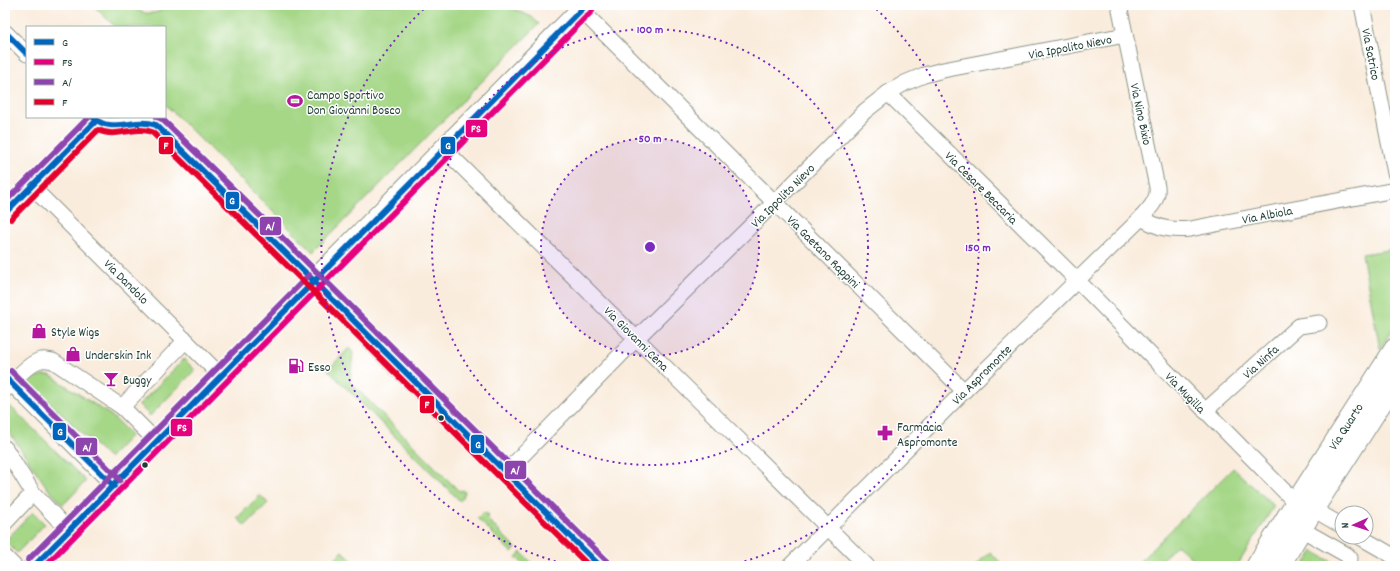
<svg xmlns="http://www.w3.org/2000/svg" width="1400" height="571" font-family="Dekko,sans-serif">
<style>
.green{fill:#a5d787;stroke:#628a5e}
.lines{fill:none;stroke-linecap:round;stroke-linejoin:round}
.street-casing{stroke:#8c9488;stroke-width:17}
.secondary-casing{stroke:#8c9488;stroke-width:23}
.street{stroke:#fff;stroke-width:15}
.secondary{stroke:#fff;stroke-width:21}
.bus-1-casing{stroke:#fff;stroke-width:9}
.bus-2-casing{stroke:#fff;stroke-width:9}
.bus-3-casing{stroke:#fff;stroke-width:9}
.bus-4-casing{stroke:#fff;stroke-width:9}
.bus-1{stroke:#0065bd;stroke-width:6}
.bus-2{stroke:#e5007d;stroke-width:6}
.bus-3{stroke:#8e44ad;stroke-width:6}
.bus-4{stroke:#e4002b;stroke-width:6}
.ring{fill:none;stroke:#7b2cbf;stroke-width:2;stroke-dasharray:2 4}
.bus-dot{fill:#1f3d34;stroke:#fff;stroke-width:1.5}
.labels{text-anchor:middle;stroke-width:3;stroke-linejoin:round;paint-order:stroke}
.street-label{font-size:13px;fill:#1f3d34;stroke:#fff}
.poi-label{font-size:13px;fill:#1f3d34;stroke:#fff;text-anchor:start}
.centre{fill:#7b2cbf;stroke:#fff;stroke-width:2}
.ring-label{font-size:12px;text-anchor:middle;font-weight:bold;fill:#7b2cbf;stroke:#fff;stroke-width:3;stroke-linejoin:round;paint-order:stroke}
.line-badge{stroke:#fff;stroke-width:1.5}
.badge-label{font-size:11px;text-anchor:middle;font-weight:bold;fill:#fff}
</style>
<rect width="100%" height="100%" fill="#fff"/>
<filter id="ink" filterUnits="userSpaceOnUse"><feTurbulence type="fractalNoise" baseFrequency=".025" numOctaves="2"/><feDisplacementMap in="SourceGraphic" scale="8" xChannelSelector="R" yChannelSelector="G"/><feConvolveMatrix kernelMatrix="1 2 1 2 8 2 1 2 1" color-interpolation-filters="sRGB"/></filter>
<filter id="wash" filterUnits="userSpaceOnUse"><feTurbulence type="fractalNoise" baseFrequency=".012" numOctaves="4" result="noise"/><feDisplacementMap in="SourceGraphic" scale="16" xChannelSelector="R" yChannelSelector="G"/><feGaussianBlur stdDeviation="0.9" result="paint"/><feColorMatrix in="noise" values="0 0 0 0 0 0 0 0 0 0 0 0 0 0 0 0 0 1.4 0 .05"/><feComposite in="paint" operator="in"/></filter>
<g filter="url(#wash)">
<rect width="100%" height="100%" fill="#f9ecdc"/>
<g class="green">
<path d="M93,5H131C142,16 157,16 168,5H504L532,17L539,24L313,252L165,104V27H115Z"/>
<polygon points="1395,249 1395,326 1380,349 1362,254"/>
<polygon points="349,348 353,352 350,382 459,491 462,490 465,492 463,497 460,501 328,370"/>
<polygon points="184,359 195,370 150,416 139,405"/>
<polygon points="42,375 50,375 112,416 131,435 109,458 28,384 34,378"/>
<polygon points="8,404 86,481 63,505 48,489 5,426 5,410"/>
<polygon points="1233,468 1274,506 1237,566 1201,566 1177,545 1155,566 1135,566"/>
<polygon points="260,495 268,503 245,526 237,518"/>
<polygon points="33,512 45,524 17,553 5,541"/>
<polygon points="482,513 488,514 487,519 516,548 512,553 477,518"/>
<polygon points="342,551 358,566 327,566"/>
<polygon points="1313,551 1337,565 1336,566 1304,566"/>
<polygon points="521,552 535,566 525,566 516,557"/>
<polygon points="990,552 1004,566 975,566"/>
</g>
</g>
<g filter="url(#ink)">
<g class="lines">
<defs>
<g id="street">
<polyline points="579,5 581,10 964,391"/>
<polyline points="1362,5 1395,173"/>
<polyline points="5,32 27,54"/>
<polyline points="888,93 1077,280 1296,503"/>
<path d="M93,117C95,119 98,122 100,123C114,132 138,115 156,125L315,281"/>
<polyline points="444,149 867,566"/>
<polyline points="32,187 221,376"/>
<polyline points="5,213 97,120"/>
<path d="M1141,218C1159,228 1169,231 1190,229L1395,190"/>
<polyline points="5,377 114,486"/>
<path d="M5,390C12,382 30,362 41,360C45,359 49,360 53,361L122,407L157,442"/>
<polyline points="122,407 186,340"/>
<polyline points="1205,411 1299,326 1319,323"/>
<polyline points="5,448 33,493 69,531"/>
<polyline points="505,473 637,338 775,202 865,111 888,93 905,83 924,75 943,70 1125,35"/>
<polyline points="1313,509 1342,526"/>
<polyline points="5,523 33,493"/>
<polyline points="1301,529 1347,555 1350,558 1349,566"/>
<polyline points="1360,537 1395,557"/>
<polyline points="5,557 14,566"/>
<path d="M790,566L964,391L1141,218C1149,209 1159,200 1157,187L1119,5"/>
</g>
<g id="secondary">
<polyline points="315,281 373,341 600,566"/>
<polyline points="34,566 586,5"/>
<polyline points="1257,566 1296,503 1395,349"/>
<polyline points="1279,566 1313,509 1395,381"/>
</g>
</defs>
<use href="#street" class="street-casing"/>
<use href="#secondary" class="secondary-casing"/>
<use href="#street" class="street"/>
<use href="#secondary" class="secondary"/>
<defs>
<g id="bus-1">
<polyline points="5,32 27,54"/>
<path d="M93,117C111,135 134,117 156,125C305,271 452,419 600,566"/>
<polyline points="5,213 97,120"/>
<polyline points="5,377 114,486"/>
<polyline points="34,566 586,5"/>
</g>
<polyline id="bus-2" points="45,566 592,11"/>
<g id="bus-3">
<path d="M157,117L162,119C311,265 457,413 606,560"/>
<polyline points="5,202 89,117"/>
<polyline points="11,371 120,480"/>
<polyline points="28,560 309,275"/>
</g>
<path id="bus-4" d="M11,219L98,130C116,139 134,125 152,132C298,275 443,421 589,566"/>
</defs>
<use href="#bus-1" class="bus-1-casing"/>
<use href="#bus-2" class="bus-2-casing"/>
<use href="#bus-3" class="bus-3-casing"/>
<use href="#bus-4" class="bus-4-casing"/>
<use href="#bus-1" class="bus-1"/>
<use href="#bus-2" class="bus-2"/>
<use href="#bus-3" class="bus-3"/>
<use href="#bus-4" class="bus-4"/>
</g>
</g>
<circle cx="650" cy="247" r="109" fill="#7b2cbf" fill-opacity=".12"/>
<g class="ring">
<circle cx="650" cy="247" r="109"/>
<circle cx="650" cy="247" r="218"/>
<path d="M573 566A328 328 0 0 1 428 5M872 5A328 328 0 0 1 727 566"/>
</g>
<defs>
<symbol id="stadium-bare" viewBox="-9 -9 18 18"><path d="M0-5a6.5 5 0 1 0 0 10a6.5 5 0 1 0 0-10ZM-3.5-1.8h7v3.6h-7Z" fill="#b5179e" stroke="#fff" stroke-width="2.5" paint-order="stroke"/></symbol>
<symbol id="shop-bare" viewBox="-9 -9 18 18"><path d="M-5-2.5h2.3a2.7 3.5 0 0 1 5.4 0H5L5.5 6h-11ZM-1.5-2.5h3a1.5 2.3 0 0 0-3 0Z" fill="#b5179e" stroke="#fff" stroke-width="2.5" paint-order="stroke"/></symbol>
<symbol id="fuel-bare" viewBox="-9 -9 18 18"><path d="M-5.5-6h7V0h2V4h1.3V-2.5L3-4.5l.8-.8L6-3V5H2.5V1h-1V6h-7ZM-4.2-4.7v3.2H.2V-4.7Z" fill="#b5179e" stroke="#fff" stroke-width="2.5" paint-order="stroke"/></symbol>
<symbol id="bar-bare" viewBox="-9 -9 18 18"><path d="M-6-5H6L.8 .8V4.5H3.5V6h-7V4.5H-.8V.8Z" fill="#b5179e" stroke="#fff" stroke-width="2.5" paint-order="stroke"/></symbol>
<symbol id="pharmacy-bare" viewBox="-9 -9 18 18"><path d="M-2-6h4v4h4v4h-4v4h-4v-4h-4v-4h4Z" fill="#b5179e" stroke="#fff" stroke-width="2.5" paint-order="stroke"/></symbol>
</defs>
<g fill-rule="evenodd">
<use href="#stadium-bare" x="284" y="90" width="22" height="22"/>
<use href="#shop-bare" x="28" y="320" width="22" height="22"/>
<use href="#shop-bare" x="62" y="343" width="22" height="22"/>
<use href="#fuel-bare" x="285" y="355" width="22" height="22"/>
<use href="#bar-bare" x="100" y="368" width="22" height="22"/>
<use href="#pharmacy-bare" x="874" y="422" width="22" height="22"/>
</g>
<g class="bus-dot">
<circle cx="441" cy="418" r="3.5"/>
<circle cx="145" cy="465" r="3.5"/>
</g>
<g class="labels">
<g class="street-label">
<text transform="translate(1070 46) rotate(-11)" y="5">Via Ippolito Nievo</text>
<text transform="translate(1372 54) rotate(79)" y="5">Via Satrico</text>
<text transform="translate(1142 114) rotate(78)" y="5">Via Nino Bixio</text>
<text transform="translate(982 187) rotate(45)" y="5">Via Cesare Beccaria</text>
<text transform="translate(782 195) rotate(-45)" y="5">Via Ippolito Nievo</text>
<text transform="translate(1267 214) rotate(-11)" y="5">Via Albiola</text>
<text transform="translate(824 251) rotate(45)" y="5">Via Gaetano Rappini</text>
<text transform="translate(127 281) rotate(45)" y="5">Via Dandolo</text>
<text transform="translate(637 338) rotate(45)" y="5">Via Giovanni Cena</text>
<text transform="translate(1260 361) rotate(-42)" y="5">Via Ninfa</text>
<text transform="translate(981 374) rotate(-45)" y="5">Via Aspromonte</text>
<text transform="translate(1186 392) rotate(46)" y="5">Via Mugilla</text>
<text transform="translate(1345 426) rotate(-57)" y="5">Via Quarto</text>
</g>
<g class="poi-label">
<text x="307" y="99">Campo Sportivo<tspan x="307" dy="15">Don Giovanni Bosco</tspan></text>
<text x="51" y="336">Style Wigs</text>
<text x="85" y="359">Underskin Ink</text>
<text x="308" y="371">Esso</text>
<text x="123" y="384">Buggy</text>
<text x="897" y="431">Farmacia<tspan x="897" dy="15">Aspromonte</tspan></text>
</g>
</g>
<circle cx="650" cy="247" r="6" class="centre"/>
<g class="ring-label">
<text x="650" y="33">100 m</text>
<text x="650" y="142">50 m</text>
<text x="978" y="251">150 m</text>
</g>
<g class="line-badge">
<rect x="465" y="119" width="23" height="19" rx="4" fill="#e5007d"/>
<rect x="440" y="136" width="16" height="19" rx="4" fill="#0065bd"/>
<rect x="158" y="136" width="16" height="19" rx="4" fill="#e4002b"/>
<rect x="225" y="191" width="15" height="19" rx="4" fill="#0065bd"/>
<rect x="259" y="216" width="23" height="20" rx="4" fill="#8e44ad"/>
<rect x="419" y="395" width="16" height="19" rx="4" fill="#e4002b"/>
<rect x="170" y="418" width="23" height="19" rx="4" fill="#e5007d"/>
<rect x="52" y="422" width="15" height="19" rx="4" fill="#0065bd"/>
<rect x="470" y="434" width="15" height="20" rx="4" fill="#0065bd"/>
<rect x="75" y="437" width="23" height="19" rx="4" fill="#8e44ad"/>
<rect x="504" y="460" width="23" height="20" rx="4" fill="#8e44ad"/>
</g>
<g class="badge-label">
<text x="476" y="132">FS</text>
<text x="448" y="149">G</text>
<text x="166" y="149">F</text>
<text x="232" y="204">G</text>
<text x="270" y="230">A/</text>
<text x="427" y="408">F</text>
<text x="182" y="431">FS</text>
<text x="60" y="435">G</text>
<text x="478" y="448">G</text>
<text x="87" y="451">A/</text>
<text x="515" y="474">A/</text>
</g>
<rect width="1400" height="571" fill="none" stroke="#fff" stroke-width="20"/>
<rect x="26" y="26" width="140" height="92" fill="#ffffff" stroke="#a5b1ae"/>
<rect x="34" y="39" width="20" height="6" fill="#0065bd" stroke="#a5b1ae"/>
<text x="62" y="46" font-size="12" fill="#1f3d34">G</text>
<rect x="34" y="59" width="20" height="6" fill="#e5007d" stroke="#a5b1ae"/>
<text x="62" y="66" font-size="12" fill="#1f3d34">FS</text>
<rect x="34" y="79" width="20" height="6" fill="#8e44ad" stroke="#a5b1ae"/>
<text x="62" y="86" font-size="12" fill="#1f3d34">A/</text>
<rect x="34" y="99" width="20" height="6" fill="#e4002b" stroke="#a5b1ae"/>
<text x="62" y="106" font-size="12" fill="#1f3d34">F</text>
<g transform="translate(1354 525) rotate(267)"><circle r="19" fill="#ffffff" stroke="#a5b1ae"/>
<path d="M0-3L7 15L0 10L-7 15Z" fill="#b5179e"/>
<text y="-6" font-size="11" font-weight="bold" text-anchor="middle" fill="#1f3d34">N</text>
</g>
</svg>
